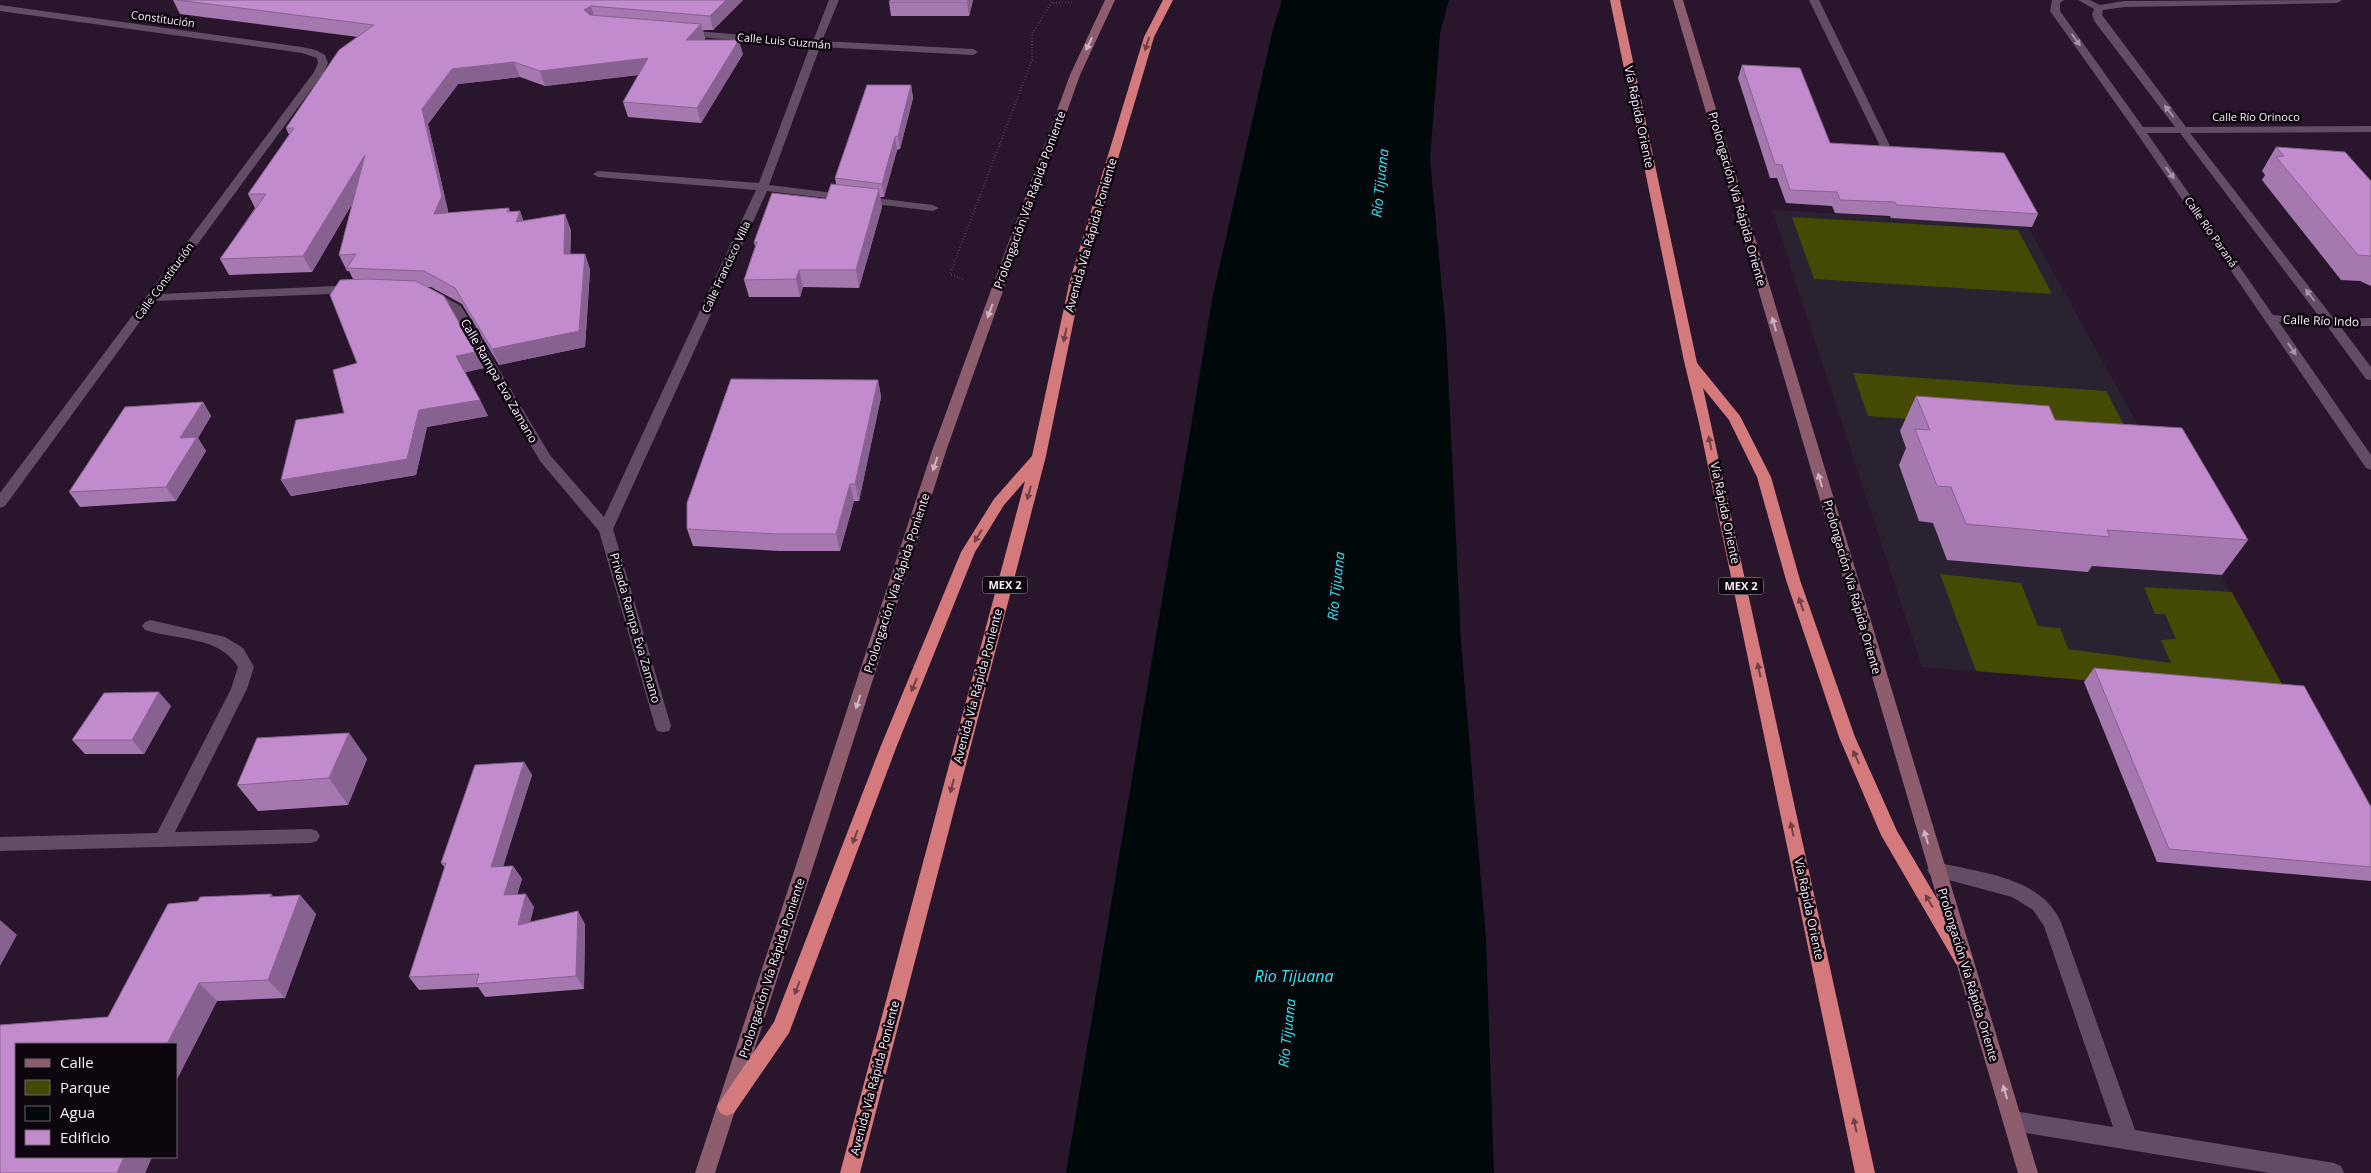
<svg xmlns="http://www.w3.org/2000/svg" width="2371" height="1173" font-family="'Open Sans',sans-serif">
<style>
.education{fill:#2a2231}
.green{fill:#444a03}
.water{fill:#000909}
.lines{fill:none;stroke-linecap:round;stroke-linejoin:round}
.path{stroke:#6a596e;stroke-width:2;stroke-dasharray:0.5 2.5;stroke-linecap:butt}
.service{fill:#624c66;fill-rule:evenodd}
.minor{fill:#624c66;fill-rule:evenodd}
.secondary{fill:#8d5d6e;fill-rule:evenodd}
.trunk{fill:#d47a7c;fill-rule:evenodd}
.wall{fill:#a678b0}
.shaded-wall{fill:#876190}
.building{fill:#c18bcd;stroke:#876190}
.oneway{fill:#a694aa}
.oneway2{fill:#ceb3c3}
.oneway3{fill:#704046}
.labels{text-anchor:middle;stroke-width:5;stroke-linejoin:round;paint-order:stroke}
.far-street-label{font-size:11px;fill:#faedfc;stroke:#0d060f}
.shield{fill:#0d060f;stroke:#b3a8b5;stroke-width:1}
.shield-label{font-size:11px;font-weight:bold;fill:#faedfc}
.street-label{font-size:12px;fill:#faedfc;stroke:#0d060f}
.water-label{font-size:14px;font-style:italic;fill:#29edf2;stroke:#0d060f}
.near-water-label{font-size:16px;font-style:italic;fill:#29edf2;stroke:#0d060f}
</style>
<rect width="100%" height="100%" fill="#29162d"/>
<polygon class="education" points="1772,210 2027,225 2289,697 1922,667"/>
<g class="green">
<polygon points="1792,217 2018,230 2052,294 1814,279"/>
<polygon points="1853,373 2106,391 2139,453 2071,431 1868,416"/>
<polygon points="1940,574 2021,583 2038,626 2060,628 2068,649 2171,663 2161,640 2176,639 2165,614 2155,614 2144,587 2232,592 2289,697 1976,671"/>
</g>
<polygon class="water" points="1282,0 1449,0 1440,33 1430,159 1446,332 1461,642 1486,939 1494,1173 1066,1173 1213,295 1272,33"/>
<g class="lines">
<g class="path">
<polyline points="1053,3 1072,2"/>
<polyline points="963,279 950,274 1032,60 1032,34 1053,0"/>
</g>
<g class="service">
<polygon points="1809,0 1819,0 1891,148 1890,150 1886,151 1881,148"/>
<path d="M1936,862C1980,873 2040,876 2061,922L2135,1130L2334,1163L2341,1166L2344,1173H2270L2014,1131L2007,1128L2004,1121L2007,1114L2014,1111L2113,1127L2044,926L2033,910L2012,897L1930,875L1927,870L1930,865Z"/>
</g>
<g class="minor">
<polygon points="829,0 839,0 822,41 973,49 978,52 973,55 820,47 769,185 933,205 939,208 933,211 767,191 613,529 671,726 669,731 663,732 657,731 655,726 599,531 540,461 452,311 426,295 428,292 436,292 461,306 550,455 604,517 756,190 598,177 593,174 598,171 759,183 810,46 684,36 679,33 684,30 813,41"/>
<path d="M2052,0H2064L2060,3V11L2143,127H2175L2095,22L2092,15L2094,9L2078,0H2090L2100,5L2124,1L2342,0L2337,3L2124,7L2103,10L2102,15L2186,127L2371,126V132L2190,133L2334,319L2371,318V326H2340L2371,367V380L2366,379L2327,326L2279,322L2371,455V470L2366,468L2136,132L2050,11ZM2147,133H2180L2321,319L2273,315Z"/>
<polygon points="0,5 302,47 316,50 325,55 328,63 324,72 161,294 355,285 361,289 355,293 155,301 5,506 0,508 0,493 314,72 318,63 317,58 302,53 0,11"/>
<path d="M150,620L225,637L243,648L254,667L247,689L175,832L311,829L317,831L320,836L317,841L311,843L0,851V837L157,833L231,689L238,667C220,636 176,640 145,630L142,626L145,622Z"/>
</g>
<g class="secondary">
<polygon points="1105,0 1115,0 1080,75 946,451 715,1173 695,1173 932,451 1070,75"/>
<polygon points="1673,0 1683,0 2038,1173 2018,1173"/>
</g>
<g class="trunk">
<polygon points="1163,0 1173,0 1154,37 1082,280 1046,456 860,1173 840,1173 1025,481 1004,505 975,552 896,748 789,1033 734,1113 727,1116 720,1113 717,1106 774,1022 880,748 961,552 994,499 1032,456 1070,280 1144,37"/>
<polygon points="1610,0 1620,0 1697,363 1740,416 1771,477 1800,580 1855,737 1897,831 1972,958 1970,964 1963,966 1956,964 1881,835 1839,737 1786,580 1757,477 1729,420 1703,388 1875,1173 1855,1173 1699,423 1684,361"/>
</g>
</g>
<g class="wall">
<polygon points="173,0 743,0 713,30 703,30 705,39 704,40 743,54 701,123 628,117 623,102 639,75 545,86 520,77 458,84 428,124 448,211 448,213 509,208 510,212 520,211 523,221 571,230 570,254 585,254 590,270 585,347 499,365 462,304 431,287 427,287 484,368 465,372 480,400 488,416 427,427 416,475 291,496 281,480 344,413 357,363 353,279 349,271 347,271 339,255 352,204 312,272 229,275 220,259 255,208 248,194 289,135 286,128 358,37 180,14"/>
<polygon points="973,0 969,16 891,16 889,2"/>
<polygon points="1742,65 1830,143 2038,214 2032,227 1891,218 1890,216 1835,213 1832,206 1786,203 1777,178 1770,178 1738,78"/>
<polygon points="911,85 913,98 900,149 897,150 884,197 880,197 882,207 859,288 803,287 800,297 749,297 744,280 755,247 754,242 826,199 836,184 835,178"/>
<polygon points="2276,147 2371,181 2371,286 2360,281 2341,280 2262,180 2265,175 2262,171"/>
<polygon points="878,380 881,397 859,501 854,501 840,551 780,551 693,546 687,529"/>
<polygon points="1916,396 2055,420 2248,540 2222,575 2092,566 2088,572 1947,560 1933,523 1919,521 1899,465 1906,448 1900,431"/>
<polygon points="203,402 211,416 198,438 206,451 176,501 80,507 69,492"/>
<polygon points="2094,668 2371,807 2371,881 2157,862 2084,682"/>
<polygon points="171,706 144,754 85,754 72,740"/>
<polygon points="349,733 367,759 348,805 258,811 237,785"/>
<polygon points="524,762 532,775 503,866 513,866 522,879 517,895 534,907 530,922 585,924 584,989 485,997 478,987 419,990 409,977 445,868 441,863"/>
<polygon points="271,894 274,897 300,895 316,914 285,998 217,1001 176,1081 176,1044 16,1044 16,1157 152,1157 145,1173 0,1173 0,1025 108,1017 168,904 198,901 200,897"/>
</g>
<g class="shaded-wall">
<polygon points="726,0 743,0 713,30 710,16"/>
<polygon points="968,0 973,0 969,16 967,2"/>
<polygon points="591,6 595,20 584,10"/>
<polygon points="701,24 705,39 690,55 686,40"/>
<polygon points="739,40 743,54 701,123 697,108"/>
<polygon points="648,58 652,73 545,86 540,71"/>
<polygon points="514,62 520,77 458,84 428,124 448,211 441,230 434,214 422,109 452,69"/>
<polygon points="911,85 913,98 900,149 898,136"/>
<polygon points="895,137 897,150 884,197 882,184"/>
<polygon points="365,155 372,170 312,272 303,256"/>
<polygon points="879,189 882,207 859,288 856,270"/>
<polygon points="520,211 526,227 516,222"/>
<polygon points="565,214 571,230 570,270 564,254"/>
<polygon points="585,254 590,270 585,347 499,365 492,349"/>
<polygon points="799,270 803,287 800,297 796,279"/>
<polygon points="476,352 484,368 463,373 456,356"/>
<polygon points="878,380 881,397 859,501 855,484"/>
<polygon points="480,400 488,416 427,427 416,475 291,496 281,480 419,410"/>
<polygon points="203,402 211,416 198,438 206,451 176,501 166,487 180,438"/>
<polygon points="850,484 854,501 840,551 836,534"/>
<polygon points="159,692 171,706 144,754 132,740"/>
<polygon points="349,733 367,759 348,805 329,778"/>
<polygon points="524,762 532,775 499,880 491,867"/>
<polygon points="513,866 522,879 512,909 504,895"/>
<polygon points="526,894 534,907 526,938 518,925"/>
<polygon points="300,895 316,914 285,998 268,980"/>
<polygon points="578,911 585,924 584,989 576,976"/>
<polygon points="0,920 17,935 0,966"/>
<polygon points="199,983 217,1001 176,1081 176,1044 167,1044"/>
<polygon points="124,1157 152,1157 145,1173 117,1173"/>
</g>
<g class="building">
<polygon points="177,0 726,0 710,16 591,6 584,10 590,15 701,24 686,40 739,40 697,108 623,102 648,58 540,71 514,62 452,69 422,109 442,196 434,214 509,208 507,212 520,211 516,222 565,214 564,254 585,254 579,331 492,349 455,288 424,271 347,268 356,254 339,255 365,155 303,256 220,259 266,194 248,194 294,128 286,128 339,50 374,25"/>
<polygon points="890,0 968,0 967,2 889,2"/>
<polygon points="1742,65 1800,68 1830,143 2004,153 2038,214 1897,205 1895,202 1840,200 1837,192 1790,190 1782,165 1775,164"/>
<polygon points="867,85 911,85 898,136 895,137 882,184 835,178"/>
<polygon points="2276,147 2345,152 2371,181 2371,256 2358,255 2276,157 2284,156"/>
<polygon points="831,184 879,189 856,270 799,270 796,279 744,280 757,242 754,242 772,193 826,199"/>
<polygon points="366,279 416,281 444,296 476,352 456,356 480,400 419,410 407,459 281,480 296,420 344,413 333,370 357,363 330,295 340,280"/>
<polygon points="731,379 878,380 855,484 850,484 836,534 775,534 687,529 687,503"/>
<polygon points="1916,396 2049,406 2055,420 2182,428 2248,540 2107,530 2110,537 1966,524 1951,487 1937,486 1915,429 1930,430"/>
<polygon points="203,402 180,438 197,437 166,487 69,492 125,407"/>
<polygon points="2094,668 2304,686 2371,807 2371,867 2169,849"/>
<polygon points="159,692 132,740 72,740 104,693"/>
<polygon points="349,733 329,778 237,785 257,738"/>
<polygon points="524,762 491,867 513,866 504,895 526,894 518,925 578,911 576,976 476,984 479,974 409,977 446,863 441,863 475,765"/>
<polygon points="271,894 270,897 300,895 268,980 199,983 167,1044 16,1044 16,1157 124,1157 117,1173 0,1173 0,1025 108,1017 168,904 198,901 200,897"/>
</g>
<defs><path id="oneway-solid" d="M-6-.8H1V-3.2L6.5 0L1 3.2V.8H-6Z" transform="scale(1.25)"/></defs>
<g class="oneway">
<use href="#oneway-solid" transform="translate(2076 40) rotate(54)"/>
<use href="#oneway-solid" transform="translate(2169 111) rotate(-128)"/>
<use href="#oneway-solid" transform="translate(2170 173) rotate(55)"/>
<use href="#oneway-solid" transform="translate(2310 295) rotate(-127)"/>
<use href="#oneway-solid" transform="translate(2292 349) rotate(56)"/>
</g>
<g class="oneway2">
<use href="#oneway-solid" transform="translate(1089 44) rotate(115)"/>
<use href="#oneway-solid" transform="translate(990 311) rotate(110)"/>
<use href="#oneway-solid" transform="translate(1774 324) rotate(-106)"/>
<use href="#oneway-solid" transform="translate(935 464) rotate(108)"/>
<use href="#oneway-solid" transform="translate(1820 480) rotate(-106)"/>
<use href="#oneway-solid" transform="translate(858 702) rotate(108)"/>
<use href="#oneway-solid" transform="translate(1926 837) rotate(-106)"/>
<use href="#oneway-solid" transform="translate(2005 1092) rotate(-107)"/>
</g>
<g class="oneway3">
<use href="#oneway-solid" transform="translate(1147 44) rotate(107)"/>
<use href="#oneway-solid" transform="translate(1065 335) rotate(102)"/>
<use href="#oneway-solid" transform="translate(1710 443) rotate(-102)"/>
<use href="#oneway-solid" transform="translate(1029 493) rotate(105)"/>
<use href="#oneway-solid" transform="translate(978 536) rotate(122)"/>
<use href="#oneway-solid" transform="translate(1801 604) rotate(-109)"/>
<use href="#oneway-solid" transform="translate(1759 670) rotate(-102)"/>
<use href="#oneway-solid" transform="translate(914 685) rotate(112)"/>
<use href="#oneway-solid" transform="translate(1856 757) rotate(-114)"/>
<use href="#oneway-solid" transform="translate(952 786) rotate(105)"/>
<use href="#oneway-solid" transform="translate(1792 829) rotate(-102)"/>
<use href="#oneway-solid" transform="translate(855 837) rotate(111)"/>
<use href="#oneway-solid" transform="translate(1929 901) rotate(-121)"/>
<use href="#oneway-solid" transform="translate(797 988) rotate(111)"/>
<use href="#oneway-solid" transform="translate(1855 1125) rotate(-102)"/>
</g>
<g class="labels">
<g class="far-street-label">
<text transform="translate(163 19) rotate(8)" y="4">Constitución</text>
<text transform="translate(784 41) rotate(5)" y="4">Calle Luis Guzmán</text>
<text x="2256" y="121">Calle Río Orinoco</text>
<text transform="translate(2211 232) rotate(55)" y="4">Calle Río Paraná</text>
<text transform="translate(726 267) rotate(-65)" y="4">Calle Francisco Villa</text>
<text transform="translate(164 281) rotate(-54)" y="4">Calle Constitución</text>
</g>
<g class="shield">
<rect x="982.5" y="576.5" width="45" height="17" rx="4"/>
<rect x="1718.5" y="577.5" width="45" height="17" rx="4"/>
</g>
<g class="shield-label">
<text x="1005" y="589">MEX 2</text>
<text x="1741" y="590">MEX 2</text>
</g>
<g class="street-label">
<text transform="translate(1639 117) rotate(78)" y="4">Vía Rápida Oriente</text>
<text transform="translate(1737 199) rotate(74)" y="4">Prolongación Vía Rápida Oriente</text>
<text transform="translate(1030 200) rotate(-70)" y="4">Prolongación Vía Rápida Poniente</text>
<text transform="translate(1091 235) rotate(-74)" y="4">Avenida Vía Rápida Poniente</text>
<text transform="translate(2321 321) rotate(2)" y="4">Calle Río Indo</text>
<text transform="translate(499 381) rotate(60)" y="4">Calle Rampa Eva Zamano</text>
<text transform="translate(1725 513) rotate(78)" y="4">Vía Rápida Oriente</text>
<text transform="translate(897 583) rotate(-72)" y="4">Prolongación Vía Rápida Poniente</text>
<text transform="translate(1852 587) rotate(74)" y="4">Prolongación Vía Rápida Oriente</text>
<text transform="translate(635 628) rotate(74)" y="4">Privada Rampa Eva Zamano</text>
<text transform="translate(978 686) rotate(-75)" y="4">Avenida Vía Rápida Poniente</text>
<text transform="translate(1809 909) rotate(78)" y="4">Vía Rápida Oriente</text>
<text transform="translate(772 968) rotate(-72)" y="4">Prolongación Vía Rápida Poniente</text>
<text transform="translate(1968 975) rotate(73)" y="4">Prolongación Vía Rápida Oriente</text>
<text transform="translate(875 1078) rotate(-75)" y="4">Avenida Vía Rápida Poniente</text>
</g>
<g class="water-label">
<text transform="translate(1380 183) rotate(-84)" y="5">Río Tijuana</text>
<text transform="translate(1336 586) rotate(-84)" y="5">Río Tijuana</text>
<text transform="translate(1287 1033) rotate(-84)" y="5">Río Tijuana</text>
</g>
<g class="near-water-label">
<text x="1294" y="982">Rio Tijuana</text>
</g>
</g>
<rect x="15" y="1043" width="162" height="115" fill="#0d060f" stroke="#6c626e"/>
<rect x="25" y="1059" width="25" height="8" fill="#8d5d6e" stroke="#6c626e"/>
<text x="60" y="1068" font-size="15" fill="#faedfc">Calle</text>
<rect x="25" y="1080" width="25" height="15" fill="#444a03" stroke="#6c626e"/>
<text x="60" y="1093" font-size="15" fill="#faedfc">Parque</text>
<rect x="25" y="1106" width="25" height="15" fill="#000909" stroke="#6c626e"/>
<text x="60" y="1118" font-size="15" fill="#faedfc">Agua</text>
<rect x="25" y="1130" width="25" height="15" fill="#c18bcd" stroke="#6c626e"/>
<text x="60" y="1143" font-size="15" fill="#faedfc">Edificio</text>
</svg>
